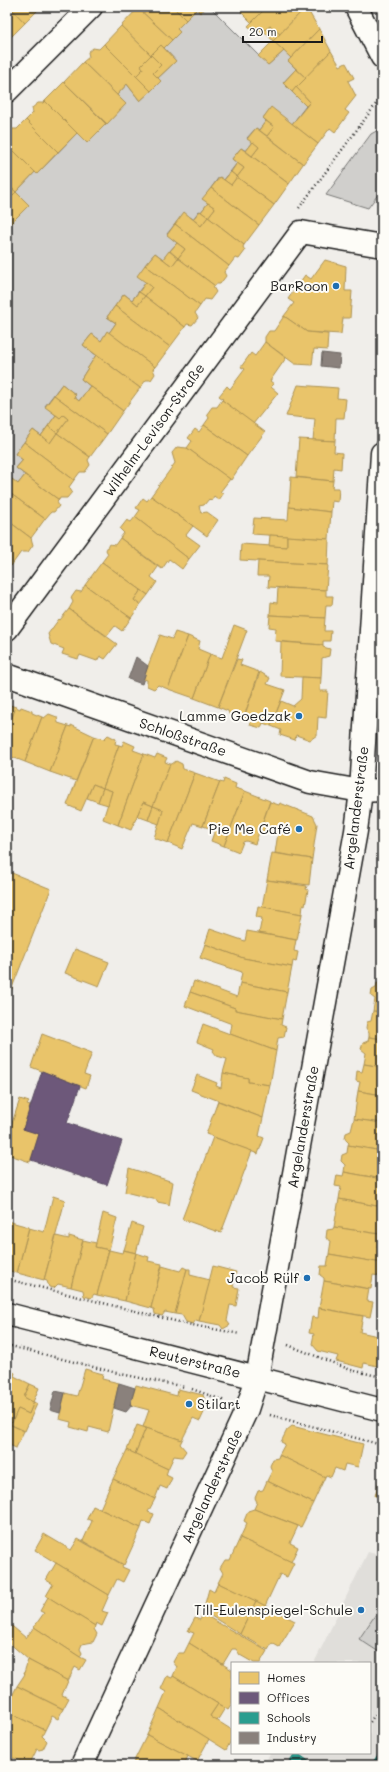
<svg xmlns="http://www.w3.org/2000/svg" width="389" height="1772" font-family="Mali,sans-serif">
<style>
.built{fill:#e0deda}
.green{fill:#d0cfcc;stroke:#767674}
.homes{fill:#e9c46a;stroke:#ac9253}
.offices{fill:#6d597a;stroke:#55475e}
.schools{fill:#2a9d8f;stroke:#26766c}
.industry{fill:#8a817c;stroke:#69635f}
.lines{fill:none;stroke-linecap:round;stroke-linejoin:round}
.minor-casing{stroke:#1c1c1c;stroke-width:25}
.tertiary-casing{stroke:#1c1c1c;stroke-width:25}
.primary-casing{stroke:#1c1c1c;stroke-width:25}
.path{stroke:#1c1c1c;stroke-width:2.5;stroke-dasharray:1 3;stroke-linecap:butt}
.minor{stroke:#fdfcf7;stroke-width:22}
.tertiary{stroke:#fdfcf7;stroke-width:22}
.primary{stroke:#fdfcf7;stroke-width:22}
.poi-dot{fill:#1f6fb2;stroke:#fdfcf7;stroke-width:1.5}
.labels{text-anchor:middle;stroke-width:4;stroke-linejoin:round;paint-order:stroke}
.poi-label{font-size:14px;fill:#1c1c1c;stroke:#fdfcf7;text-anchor:end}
.street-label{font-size:14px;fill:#1c1c1c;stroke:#fdfcf7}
</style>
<rect width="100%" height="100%" fill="#f0eeea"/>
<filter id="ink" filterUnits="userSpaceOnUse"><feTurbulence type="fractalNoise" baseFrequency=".025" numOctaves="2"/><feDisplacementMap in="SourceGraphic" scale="8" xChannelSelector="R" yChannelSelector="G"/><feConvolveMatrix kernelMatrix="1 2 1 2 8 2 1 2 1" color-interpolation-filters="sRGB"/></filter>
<g filter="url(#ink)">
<polygon class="built" points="368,1552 382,1556 382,1765 264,1765 270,1753 370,1753 370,1663 314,1663"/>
<g class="green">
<polygon points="205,7 210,7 268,65 284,51 291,58 288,61 296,69 283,83 306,106 292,124 271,108 263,118 266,121 259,130 256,128 247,138 253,142 246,151 241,148 232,159 237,163 224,180 219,177 203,199 208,203 201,212 199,211 193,219 184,213 167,234 177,243 163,259 155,253 145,265 146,282 132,300 124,294 107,317 116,323 109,333 107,332 101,341 92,334 83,345 96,355 81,379 90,386 79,401 74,397 76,395 62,384 45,406 56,415 41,436 33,430 15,454 23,460 16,468 25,475 18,484 7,475 7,223 9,225 28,206 16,192 35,172 37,174 77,133 87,143 126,104 117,95 127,84 140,101 161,81 158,78 176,61 164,48 180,32 177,29 197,9 200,12"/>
<polygon points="382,128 382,189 368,208 326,195 371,134"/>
<polygon points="382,1605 382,1654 359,1639"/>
</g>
<g class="homes">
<polygon points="7,7 10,7 25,23 7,41"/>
<polygon points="10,7 41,7 25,23"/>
<polygon points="140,7 173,7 186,20 177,29 180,32 172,40 138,8"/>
<polygon points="173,7 205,7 200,13 197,9 186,20"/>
<polygon points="246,7 267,7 252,23 241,12"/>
<polygon points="267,7 306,7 280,34 270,26 262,33 256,27 253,30 248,26"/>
<polygon points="306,7 319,29 291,58 273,41"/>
<polygon points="138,8 172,40 164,48 161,45 151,55 121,26"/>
<polygon points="121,26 151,55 141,65 143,69 136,76 104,44"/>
<polygon points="270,26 280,34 273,41 264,31"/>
<polygon points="319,29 331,51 306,78 288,61"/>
<polygon points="273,41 284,51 268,65 258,56"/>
<polygon points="104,44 151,91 140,101 127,84 117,95 83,62 89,57 88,52 93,48 99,49"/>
<polygon points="161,45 176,61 158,78 153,73 161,65 151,55"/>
<polygon points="331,51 340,66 346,63 354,78 348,81 356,96 345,110 349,113 335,132 330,128 318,144 292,124 310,102 296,87"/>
<polygon points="151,55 161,65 153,73 161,81 151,91 136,76 143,69 141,65"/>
<polygon points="83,62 126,104 107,124 64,82"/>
<polygon points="296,69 306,78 292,92 283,83"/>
<polygon points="64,82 106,124 87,143 45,101"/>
<polygon points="296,87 310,102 306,106 292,92"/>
<polygon points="45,101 77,133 58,152 26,120 33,113 32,108 38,103 43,103"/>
<polygon points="271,107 318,144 303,164 267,136 274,127 263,118"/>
<polygon points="26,120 58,152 37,174 7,144 7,133 11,129 17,129"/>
<polygon points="266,121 274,127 267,136 259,130"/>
<polygon points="256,128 303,164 289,184 252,156 259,147 247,139"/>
<polygon points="253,142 259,147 252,156 246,151"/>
<polygon points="7,144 35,172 16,192 7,184"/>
<polygon points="241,148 289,184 274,205 237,177 244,168 232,159"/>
<polygon points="237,163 244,168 237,177 231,172"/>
<polygon points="231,172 237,177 231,185 224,180"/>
<polygon points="220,177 231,185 237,177 274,205 259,225 211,188"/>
<polygon points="7,184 16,192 7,201"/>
<polygon points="211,188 259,225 244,245 208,217 215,208 202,199"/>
<polygon points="16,192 29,205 9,225 7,223 7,201"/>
<polygon points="208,203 215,208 208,217 201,212"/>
<polygon points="200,211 208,217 201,226 193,219"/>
<polygon points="184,212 201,226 208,217 244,245 243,247 245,251 239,259 235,258 229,266 175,224"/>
<polygon points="175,224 229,266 224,272 226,276 220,284 216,284 215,286 178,258 185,249 167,235"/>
<polygon points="177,243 185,249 178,258 170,251"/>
<polygon points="169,251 178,258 172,266 163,259"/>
<polygon points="155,253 172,266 178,258 215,286 213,287 216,292 210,300 205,299 200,306 145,265"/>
<polygon points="325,260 346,266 345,291 352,291 350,318 343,318 341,334 307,332 284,316 294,303 288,299 305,275 311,279"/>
<polygon points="145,265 200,306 195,313 198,318 192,325 187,324 185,327 145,296 152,287 137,276"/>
<polygon points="146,282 152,287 145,296 139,292"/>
<polygon points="139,292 145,296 138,305 132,300"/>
<polygon points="124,294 138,305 145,296 185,327 170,347 115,306"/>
<polygon points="115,306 170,347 155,367 109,333 116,323 107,317"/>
<polygon points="284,316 307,332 328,334 327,350 314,349 312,365 295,364 265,342 265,337 269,331 274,331"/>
<polygon points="107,331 155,367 153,369 155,374 151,380 146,380 140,388 83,345 92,334 101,341"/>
<polygon points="265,342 286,358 270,381 274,384 271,387 278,393 253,424 222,400 223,399 219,396 227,386 230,389 245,369 241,367 251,353 255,356"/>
<polygon points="96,355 140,388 123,411 81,379"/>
<polygon points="62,384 76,395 74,397 79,401 90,386 123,411 107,434 54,395"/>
<polygon points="298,385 338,388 337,398 346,399 344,418 336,418 335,441 313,440 315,419 286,416"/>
<polygon points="54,395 107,434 90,457 57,433 68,419 63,415 60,418 45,407"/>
<polygon points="222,400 265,432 247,456 204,425 209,418 207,414 212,407 217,407"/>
<polygon points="56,415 60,418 63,415 68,419 57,433 48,426"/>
<polygon points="204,425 247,456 231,480 187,448 192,441 188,438 195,429 199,432"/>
<polygon points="48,426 57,433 50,443 41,436"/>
<polygon points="33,430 50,443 57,433 90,457 88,460 90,465 85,472 80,472 74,480 24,442"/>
<polygon points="299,439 335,441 334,452 342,453 341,469 334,468 333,481 296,477"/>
<polygon points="24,442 74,480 69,487 72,492 67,498 60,498 59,500 16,468 23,460 15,454"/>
<polygon points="177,447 187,448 230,479 220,492 223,494 219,500 214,496 211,501 209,499 204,505 199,506 201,513 207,512 218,520 207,536 151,496 175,463 172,453"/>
<polygon points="7,475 18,484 25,475 59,500 57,502 59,506 54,512 51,512 45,519 7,491"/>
<polygon points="291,477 333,481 332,488 339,488 338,502 332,501 331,512 289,507"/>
<polygon points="7,491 45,519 31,538 7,520"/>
<polygon points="151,496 193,526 186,535 200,545 189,559 135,517 140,510 136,508 143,498 147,501"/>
<polygon points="289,507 331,512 329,539 252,534 254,518 288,520"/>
<polygon points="135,517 189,559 182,569 169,559 162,569 120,538 124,533 120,529 127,520 131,522"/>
<polygon points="7,520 31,538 33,545 28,552 21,552 11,566 7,563"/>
<polygon points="270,535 287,536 287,547 269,546"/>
<polygon points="287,536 329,539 328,565 240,560 241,544 287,547"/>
<polygon points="120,538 158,567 151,577 157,582 148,595 102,562 108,554 106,550 109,544 115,545"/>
<polygon points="258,561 328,565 326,590 268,587 269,576 257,576"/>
<polygon points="102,562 141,590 134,600 140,605 131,618 85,585"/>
<polygon points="85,585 131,618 122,631 115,626 107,636 69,609 73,602 71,598 76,591 81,592"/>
<polygon points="278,588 326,590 326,596 333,596 332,605 326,605 325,618 270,615 271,602 277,603"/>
<polygon points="141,590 148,595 140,605 134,600"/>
<polygon points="69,609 117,644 105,659 100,656 97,661 80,655 78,659 62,654 64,649 51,644 48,634 59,619 60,620"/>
<polygon points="270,615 325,618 324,631 331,631 330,641 323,641 323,645 275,641 276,628 269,627"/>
<polygon points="234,625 247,630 218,707 194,698 210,654 222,658"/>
<polygon points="175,632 188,636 168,689 158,685 154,689 147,686 147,680 143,679 160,635 172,639"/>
<polygon points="188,636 200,641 198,649 210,654 194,698 168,689"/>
<polygon points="281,642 323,645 323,647 330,649 329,656 322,658 321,678 280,676"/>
<polygon points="237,659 242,660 240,665 259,672 244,717 241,716 236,718 230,716 228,711 218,707"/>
<polygon points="260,672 270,678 267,684 285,690 271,726 263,723 261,728 250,725 252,720 244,717"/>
<polygon points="302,677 321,678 320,691 328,691 326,718 318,717 317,735 310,740 296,735 295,740 280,735 281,730 271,726 281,701 293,706 301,699"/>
<polygon points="7,704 16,707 7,731"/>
<polygon points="16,707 20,709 21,707 32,711 32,713 42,717 25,762 7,755 7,731"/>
<polygon points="49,714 57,717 58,723 68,726 50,772 25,762 42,717 44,718"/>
<polygon points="71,725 94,736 76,781 50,772 68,726 71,727"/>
<polygon points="108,735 116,739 115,744 119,745 103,788 93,784 81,811 67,805 94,736 104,739"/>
<polygon points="124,741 135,746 133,750 144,754 118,825 103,819 112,791 103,788 119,745 122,746"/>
<polygon points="144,754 155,758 157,754 167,758 165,762 170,764 153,806 143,802 131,830 118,825"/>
<polygon points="176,761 182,764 183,769 195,773 168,843 154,838 163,810 153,806 170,764 172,764"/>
<polygon points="195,773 220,782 203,826 193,823 182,849 168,843"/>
<polygon points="224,779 236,784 235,788 245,791 224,846 211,841 215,830 203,826 220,782 223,783"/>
<polygon points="93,784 103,788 98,802 87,798"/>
<polygon points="103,788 112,791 108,805 98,802"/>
<polygon points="245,791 270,801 255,844 246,841 243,842 239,852 224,846"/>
<polygon points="143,802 153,806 148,820 137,816"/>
<polygon points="270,802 279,805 280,803 313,816 317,824 312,859 275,853 278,833 265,828 264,832 260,830"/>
<polygon points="153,806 163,810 159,824 148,820"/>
<polygon points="272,853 312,859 309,885 267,880"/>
<polygon points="7,871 51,889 8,998 7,998"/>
<polygon points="267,880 307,886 306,889 308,890 305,906 303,905 302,914 262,907"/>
<polygon points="258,906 302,914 297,940 259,933 262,918 256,917"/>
<polygon points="210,929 245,941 247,931 296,940 294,951 298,952 296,962 293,961 292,967 243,958 205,944"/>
<polygon points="205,944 243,958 292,967 287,992 240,983 242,972 200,958"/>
<polygon points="75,949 109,962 99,986 65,973"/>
<polygon points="194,981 237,997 240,983 287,992 282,1019 235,1010 235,1008 190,992"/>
<polygon points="377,983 382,984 382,1012 373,1011 375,999 371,996 372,990 376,988"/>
<polygon points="190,992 235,1008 235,1010 282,1019 281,1025 286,1027 284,1037 278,1038 276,1051 230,1034 232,1024 185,1006"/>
<polygon points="373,1011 382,1012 382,1039 369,1037 369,1033 366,1028 367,1022 371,1021"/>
<polygon points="203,1024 276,1051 270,1085 248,1082 248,1078 223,1073 227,1059 217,1056 213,1051 214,1049 197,1042"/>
<polygon points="42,1034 92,1053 84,1074 90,1076 86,1088 31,1067"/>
<polygon points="369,1037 382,1039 382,1067 364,1064 366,1053 361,1049 363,1043 368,1041"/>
<polygon points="364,1064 382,1067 382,1095 358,1091 360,1082 356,1081 357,1071 362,1072"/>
<polygon points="223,1073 248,1078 248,1082 270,1085 263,1118 191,1090 197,1075 217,1083 216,1086 221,1088"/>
<polygon points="358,1091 382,1095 382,1123 354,1119"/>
<polygon points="20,1099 29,1102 27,1105 30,1106 23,1129 39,1134 30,1162 7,1154 7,1138"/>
<polygon points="218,1101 263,1118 259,1136 264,1138 258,1154 206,1134"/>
<polygon points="354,1119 382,1123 382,1151 348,1145 349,1143 345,1139 346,1133 351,1131"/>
<polygon points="213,1137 252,1151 221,1233 182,1219"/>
<polygon points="348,1145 382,1151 382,1179 344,1172 345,1165 341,1161 342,1155 347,1153"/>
<polygon points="129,1168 173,1182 169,1206 168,1204 157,1202 157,1200 125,1192"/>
<polygon points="344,1172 382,1179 382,1207 339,1199 341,1187 335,1186 337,1175 343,1176"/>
<polygon points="53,1196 65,1200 44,1280 17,1273 29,1228 44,1232"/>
<polygon points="339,1199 382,1207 382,1224 379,1234 334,1227"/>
<polygon points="103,1213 117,1218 109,1250 95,1247"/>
<polygon points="7,1221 29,1227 17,1273 7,1270"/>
<polygon points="132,1223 143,1227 136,1253 124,1250"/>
<polygon points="334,1227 379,1234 377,1247 382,1248 382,1263 329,1254 331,1241 326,1238 327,1230 333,1229"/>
<polygon points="56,1236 69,1239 69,1236 83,1240 71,1287 58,1284 54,1288 49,1287 47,1281 44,1280"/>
<polygon points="83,1240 96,1243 95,1247 109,1250 97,1295 94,1294 91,1298 84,1296 83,1290 71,1287"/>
<polygon points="109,1250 122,1253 123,1250 136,1253 125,1301 97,1295"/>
<polygon points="136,1253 149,1257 148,1261 162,1264 151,1308 125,1301"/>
<polygon points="329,1254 382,1263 381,1276 373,1275 371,1289 324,1281 324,1278 320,1275 321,1266 327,1266"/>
<polygon points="162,1266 180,1271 183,1267 187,1269 175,1314 165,1312 162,1316 155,1314 154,1309 151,1308"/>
<polygon points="213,1266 236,1272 233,1287 239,1288 236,1306 230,1305 227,1321 230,1325 223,1329 220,1325 199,1321"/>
<polygon points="187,1269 190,1269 190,1275 210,1280 199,1321 196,1320 193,1324 186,1322 182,1315 175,1314"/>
<polygon points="324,1281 369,1289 367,1301 373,1302 370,1317 319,1308"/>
<polygon points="319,1308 363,1316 360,1332 382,1337 382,1367 364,1363 363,1368 336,1361 338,1356 318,1351 312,1344 314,1334 309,1333 312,1317 318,1318"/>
<polygon points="85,1369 103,1374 102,1379 119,1383 108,1432 89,1427 88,1432 70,1427 71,1422 59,1419 65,1393 77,1396"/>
<polygon points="7,1370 15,1373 14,1376 30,1384 24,1397 34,1402 29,1414 18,1409 12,1423 7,1421"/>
<polygon points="30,1384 39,1388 33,1402 24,1397"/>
<polygon points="136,1385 177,1396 178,1389 203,1395 207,1406 200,1421 193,1418 182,1440 143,1427 149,1410 130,1405"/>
<polygon points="34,1402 37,1404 25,1431 9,1424 9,1422 12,1423 18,1409 29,1414"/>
<polygon points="9,1424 24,1431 16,1448 7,1444"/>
<polygon points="137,1425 146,1428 135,1454 127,1450"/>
<polygon points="292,1426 363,1444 358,1467 345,1464 343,1471 335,1468 331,1477 326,1475 325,1477 279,1455 285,1444 281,1442 287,1430"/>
<polygon points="146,1428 182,1440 180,1444 186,1451 182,1457 174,1456 168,1469 135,1454"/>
<polygon points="127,1450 168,1469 166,1475 172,1478 167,1489 160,1486 155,1499 113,1479"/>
<polygon points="279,1455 325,1477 313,1503 267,1481 272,1471 270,1466 273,1459 278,1458"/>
<polygon points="382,1470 382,1498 375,1496"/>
<polygon points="113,1479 155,1499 148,1512 154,1514 150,1524 143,1521 141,1528 100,1509"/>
<polygon points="267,1481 313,1503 301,1527 254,1509 257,1502 255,1498 258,1491 263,1490"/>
<polygon points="93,1506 141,1528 124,1565 83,1541 92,1521 87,1519"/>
<polygon points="254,1509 298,1526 290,1543 298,1547 291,1562 240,1538 247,1523 244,1521 248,1511"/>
<polygon points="44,1534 71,1550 78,1539 123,1565 122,1567 129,1570 123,1582 117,1579 109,1595 56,1563 35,1550"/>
<polygon points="240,1538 294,1563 287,1577 280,1574 265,1606 218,1583 223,1573 220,1568 225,1560 230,1560"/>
<polygon points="56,1563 109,1595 102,1611 108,1613 102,1626 96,1623 95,1626 46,1596 53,1584 46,1580"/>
<polygon points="218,1583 256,1601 240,1634 203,1611 209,1589 214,1592"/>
<polygon points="48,1597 95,1626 94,1629 97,1634 93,1642 82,1644 80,1649 82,1653 80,1657 34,1627 44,1613 40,1611"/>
<polygon points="256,1601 295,1621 279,1647 272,1643 268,1650 240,1634"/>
<polygon points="203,1614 267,1651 260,1663 254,1663 240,1655 236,1649 232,1649 223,1664 189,1643 194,1633 188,1631 195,1618 200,1620"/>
<polygon points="7,1622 26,1638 34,1627 80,1657 86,1660 80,1670 75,1667 68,1681 30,1661 7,1641"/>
<polygon points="189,1643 232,1670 232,1704 228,1710 173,1676 177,1667 173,1662 178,1653 184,1653"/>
<polygon points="28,1660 68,1681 62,1695 69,1698 63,1709 17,1686 25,1674 24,1673"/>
<polygon points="167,1676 172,1678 173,1676 218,1704 210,1716 232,1730 232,1739 226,1750 159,1708 166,1692 161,1689"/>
<polygon points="17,1686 63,1709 58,1719 52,1716 45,1730 7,1712 7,1706"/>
<polygon points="218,1704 225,1708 217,1721 210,1716"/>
<polygon points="159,1708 209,1739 197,1761 147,1735"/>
<polygon points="7,1712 45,1730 42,1736 47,1741 43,1749 39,1750 37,1749 29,1765 14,1758 12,1759 7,1754"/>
<polygon points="147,1735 188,1756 184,1765 132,1765"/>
</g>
<polygon class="offices" points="42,1071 80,1086 67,1123 122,1141 107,1185 31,1160 39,1134 23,1129"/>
<g class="schools">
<polygon points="382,1749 382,1765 371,1765"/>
<polygon points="295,1753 297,1753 314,1765 287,1765"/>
</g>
<g class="industry">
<polygon points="322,353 340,355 339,368 321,366"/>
<polygon points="136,657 148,666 142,684 128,679"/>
<polygon points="119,1383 135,1388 130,1405 132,1405 126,1412 114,1408 115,1405 114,1405"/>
<polygon points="55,1391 65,1393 60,1413 50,1410"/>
</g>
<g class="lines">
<defs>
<g id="minor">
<polyline points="356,7 382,57"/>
<polyline points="7,91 91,7"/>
<polyline points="7,629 301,232 382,246"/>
<polyline points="7,675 310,782 361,791 382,790"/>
<polyline points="257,1378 356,831 361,791 382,453"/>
</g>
<polyline id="tertiary" points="82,1765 247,1409 257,1378"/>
<polyline id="primary" points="7,1314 382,1410"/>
</defs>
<use href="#minor" class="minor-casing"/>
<use href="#tertiary" class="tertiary-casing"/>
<use href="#primary" class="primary-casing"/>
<g class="path">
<polyline points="299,208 382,96"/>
<polyline points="7,1279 187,1324 240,1334"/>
<polyline points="7,1345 121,1374 185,1387"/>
<polyline points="288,1345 351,1370 382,1377"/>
<polyline points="192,1389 225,1401"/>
<polyline points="270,1415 382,1445"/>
<polyline points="370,1722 382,1704"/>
</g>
<use href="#minor" class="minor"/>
<use href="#tertiary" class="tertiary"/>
<use href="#primary" class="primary"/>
</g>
</g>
<g class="poi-dot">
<circle cx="336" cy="286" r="4"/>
<circle cx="299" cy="716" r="4"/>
<circle cx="299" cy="829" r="4"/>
<circle cx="307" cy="1278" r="4"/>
<circle cx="189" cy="1404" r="4"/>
<circle cx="361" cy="1610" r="4"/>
</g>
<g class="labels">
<g class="poi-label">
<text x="328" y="291">BarRoon</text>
<text x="291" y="721">Lamme Goedzak</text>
<text x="291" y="834">Pie Me Café</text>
<text x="299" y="1283">Jacob Rülf</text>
<text x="197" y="1409" text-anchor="start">Stilart</text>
<text x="353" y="1615">Till-Eulenspiegel-Schule</text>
</g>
<g class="street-label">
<text transform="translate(154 430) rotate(-54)" y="5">Wilhelm-Levison-Straße</text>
<text transform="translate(183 737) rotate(19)" y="5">Schloßstraße</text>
<text transform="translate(356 808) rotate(-83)" y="5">Argelanderstraße</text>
<text transform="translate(303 1127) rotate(-80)" y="5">Argelanderstraße</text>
<text transform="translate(195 1362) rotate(14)" y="5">Reuterstraße</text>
<text transform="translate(212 1486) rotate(-65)" y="5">Argelanderstraße</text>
</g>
</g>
<rect width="389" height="1772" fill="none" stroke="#fdfcf7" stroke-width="24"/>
<rect x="12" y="12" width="365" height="1748" fill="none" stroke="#1c1c1c" stroke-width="1.5" filter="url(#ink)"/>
<rect x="231" y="1662" width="140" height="92" fill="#fdfcf7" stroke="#a3a29f"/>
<rect x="239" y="1672" width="20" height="12" fill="#e9c46a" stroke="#a3a29f"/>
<text x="267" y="1682" font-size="12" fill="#1c1c1c">Homes</text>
<rect x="239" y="1692" width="20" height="12" fill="#6d597a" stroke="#a3a29f"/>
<text x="267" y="1702" font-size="12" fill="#1c1c1c">Offices</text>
<rect x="239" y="1712" width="20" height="12" fill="#2a9d8f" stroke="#a3a29f"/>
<text x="267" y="1722" font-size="12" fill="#1c1c1c">Schools</text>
<rect x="239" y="1732" width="20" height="12" fill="#8a817c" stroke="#a3a29f"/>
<text x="267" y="1742" font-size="12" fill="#1c1c1c">Industry</text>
<path d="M243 36v6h79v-6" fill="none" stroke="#1c1c1c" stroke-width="2"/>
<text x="249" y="36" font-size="12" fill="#1c1c1c" stroke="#fdfcf7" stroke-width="3" paint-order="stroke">20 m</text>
</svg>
